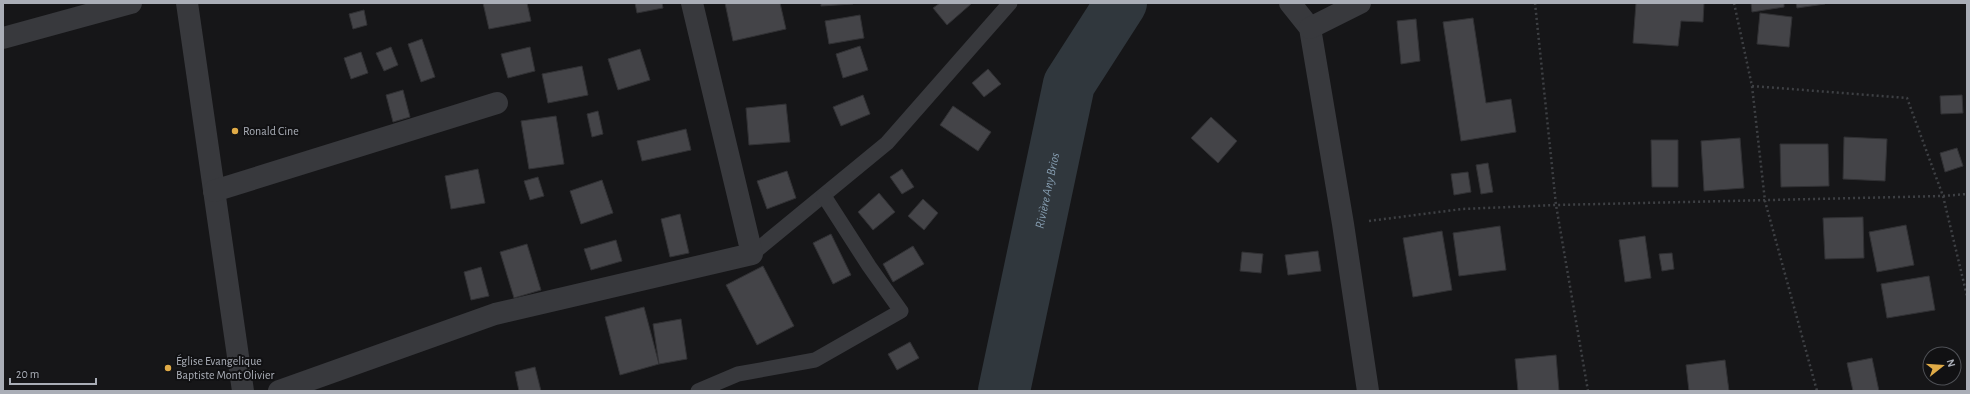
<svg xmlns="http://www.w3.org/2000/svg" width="1970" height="394" font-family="'Alegreya Sans',sans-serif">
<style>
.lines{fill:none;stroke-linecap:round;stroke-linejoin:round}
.river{stroke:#30373d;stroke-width:52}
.building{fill:#444448;stroke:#313134}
.path{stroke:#3e4044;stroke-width:2.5;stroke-dasharray:2 3;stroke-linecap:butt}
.service{stroke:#38393d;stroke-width:15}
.minor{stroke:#38393d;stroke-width:22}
.poi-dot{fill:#e0ab47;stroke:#111113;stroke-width:1.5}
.labels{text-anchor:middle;stroke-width:4;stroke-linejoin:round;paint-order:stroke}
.poi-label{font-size:12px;fill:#aaaeb7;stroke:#111113;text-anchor:start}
.water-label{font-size:13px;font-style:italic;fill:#849bae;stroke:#111113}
</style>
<rect width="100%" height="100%" fill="#161618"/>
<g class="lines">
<path class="river" id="s1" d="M1004,391L1069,84L1121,3"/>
</g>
<g class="building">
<polygon points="483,3 527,3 531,21 489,29"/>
<polygon points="635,3 662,3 663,8 637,13"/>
<polygon points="725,3 780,3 786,29 733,41"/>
<polygon points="821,3 853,3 853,4 821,6"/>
<polygon points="940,3 971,3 971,4 947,25 933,8"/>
<polygon points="1636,3 1704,3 1703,22 1681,21 1678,46 1633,43"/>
<polygon points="1751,3 1784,3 1784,7 1752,12"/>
<polygon points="1796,3 1825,3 1825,4 1797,8"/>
<polygon points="364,10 367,25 353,29 349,14"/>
<polygon points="1760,13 1792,17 1789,47 1757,44"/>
<polygon points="860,15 864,38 829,44 825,21"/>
<polygon points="1473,18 1486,103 1511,99 1516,132 1461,141 1443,22"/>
<polygon points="1416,19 1420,61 1401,64 1397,21"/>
<polygon points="422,39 435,77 421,82 408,44"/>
<polygon points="860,46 868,70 843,78 836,54"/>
<polygon points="391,47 398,65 384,71 376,53"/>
<polygon points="530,47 535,71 508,78 501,54"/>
<polygon points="640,49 650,80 618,90 608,59"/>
<polygon points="361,52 368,73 351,79 344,58"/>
<polygon points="582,66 588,95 548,103 542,74"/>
<polygon points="988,69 1001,84 984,97 972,83"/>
<polygon points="403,90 410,117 393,122 386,95"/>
<polygon points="863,95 870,114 841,126 833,107"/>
<polygon points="1962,95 1963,113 1941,114 1940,96"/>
<polygon points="786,104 790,142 749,145 746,108"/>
<polygon points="953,106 991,132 978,151 940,125"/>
<polygon points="598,111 603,134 592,137 587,114"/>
<polygon points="556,116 564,164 529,169 521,121"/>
<polygon points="1211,117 1237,141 1218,163 1191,138"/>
<polygon points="686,129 691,150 642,161 637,141"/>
<polygon points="1844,137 1887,139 1885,181 1843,179"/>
<polygon points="1740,138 1744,188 1704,191 1701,141"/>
<polygon points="1651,140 1678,140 1678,187 1652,187"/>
<polygon points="1780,144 1828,144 1829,186 1781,187"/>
<polygon points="1957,148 1963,166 1945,172 1940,153"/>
<polygon points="1488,163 1493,192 1481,194 1476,165"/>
<polygon points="478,169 485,203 451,209 445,176"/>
<polygon points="902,169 914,187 902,194 890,177"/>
<polygon points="787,171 796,198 767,209 757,181"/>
<polygon points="1468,172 1471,192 1454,195 1451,174"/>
<polygon points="538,177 544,196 530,200 524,181"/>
<polygon points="602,180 613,213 581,224 570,191"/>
<polygon points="879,193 895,212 873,230 858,212"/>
<polygon points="923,199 938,213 924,230 908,216"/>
<polygon points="680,214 689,253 670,257 661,219"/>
<polygon points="1863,217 1864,258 1825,259 1823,218"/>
<polygon points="1906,225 1914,265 1877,272 1869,232"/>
<polygon points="1500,226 1506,270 1459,276 1453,233"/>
<polygon points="1442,231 1452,290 1413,297 1403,238"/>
<polygon points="831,234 851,275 833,284 813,243"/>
<polygon points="1645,236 1651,278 1625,282 1619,240"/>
<polygon points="616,240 622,261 591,270 584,249"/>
<polygon points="527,244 541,290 514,298 500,252"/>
<polygon points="913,246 924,264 893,282 883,264"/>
<polygon points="1318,251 1321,271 1288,275 1285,255"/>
<polygon points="1242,252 1263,254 1261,273 1240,271"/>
<polygon points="1672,253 1674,269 1662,271 1659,254"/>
<polygon points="763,266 794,326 757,345 726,285"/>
<polygon points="481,267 489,296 471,300 464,272"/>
<polygon points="1929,276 1935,310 1887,318 1881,284"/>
<polygon points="644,307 659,364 620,375 605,317"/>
<polygon points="681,319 687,359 659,364 653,324"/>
<polygon points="910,342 919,358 897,370 888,354"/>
<polygon points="1556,355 1559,391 1518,391 1515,359"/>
<polygon points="1872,358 1879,391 1853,391 1847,363"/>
<polygon points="1725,360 1729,391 1689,391 1686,365"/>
<polygon points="535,367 541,391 519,391 515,372"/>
</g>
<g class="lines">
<g class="path">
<polyline points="1535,3 1556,205 1588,391"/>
<polyline points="1734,3 1752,86 1765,201 1817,391"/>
<polyline points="1752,86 1907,98 1943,196 1967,296"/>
<polyline points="1369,221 1462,209 1556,205 1943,196 1967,194"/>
</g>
<g class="service">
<polyline points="752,254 887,143 1010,3"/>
<polyline points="698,391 738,374 815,360 901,311 869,266 824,196"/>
</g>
<g class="minor">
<polyline points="187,3 243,391"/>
<polyline points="1290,3 1310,28 1343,224 1368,391"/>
<polyline points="1310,28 1360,3"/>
<polyline points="3,38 131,3"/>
<polyline points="214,191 497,103"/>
<polyline points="279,391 495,314 752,254 692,3"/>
</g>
</g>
<g class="poi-dot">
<circle cx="235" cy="131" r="4"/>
<circle cx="168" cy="368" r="4"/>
</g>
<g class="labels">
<g class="poi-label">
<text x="243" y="135">Ronald Cine</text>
<text x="176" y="365">Église Evangelique<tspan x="176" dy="14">Baptiste Mont Olivier</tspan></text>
</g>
<g class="water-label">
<text dy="5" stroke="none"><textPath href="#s1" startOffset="205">Rivière Any Brios</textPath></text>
</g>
</g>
<rect width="1970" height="394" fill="none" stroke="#aaaeb7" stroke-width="8"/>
<g transform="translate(1942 366) rotate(73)"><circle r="19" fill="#111113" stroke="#4e5055"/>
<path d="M0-3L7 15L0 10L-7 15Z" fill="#e0ab47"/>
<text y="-6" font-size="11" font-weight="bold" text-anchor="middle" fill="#aaaeb7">N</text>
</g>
<path d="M10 378v6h86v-6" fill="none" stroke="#aaaeb7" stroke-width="2"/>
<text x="16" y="378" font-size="12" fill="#aaaeb7" stroke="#111113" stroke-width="3" paint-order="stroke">20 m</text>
</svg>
